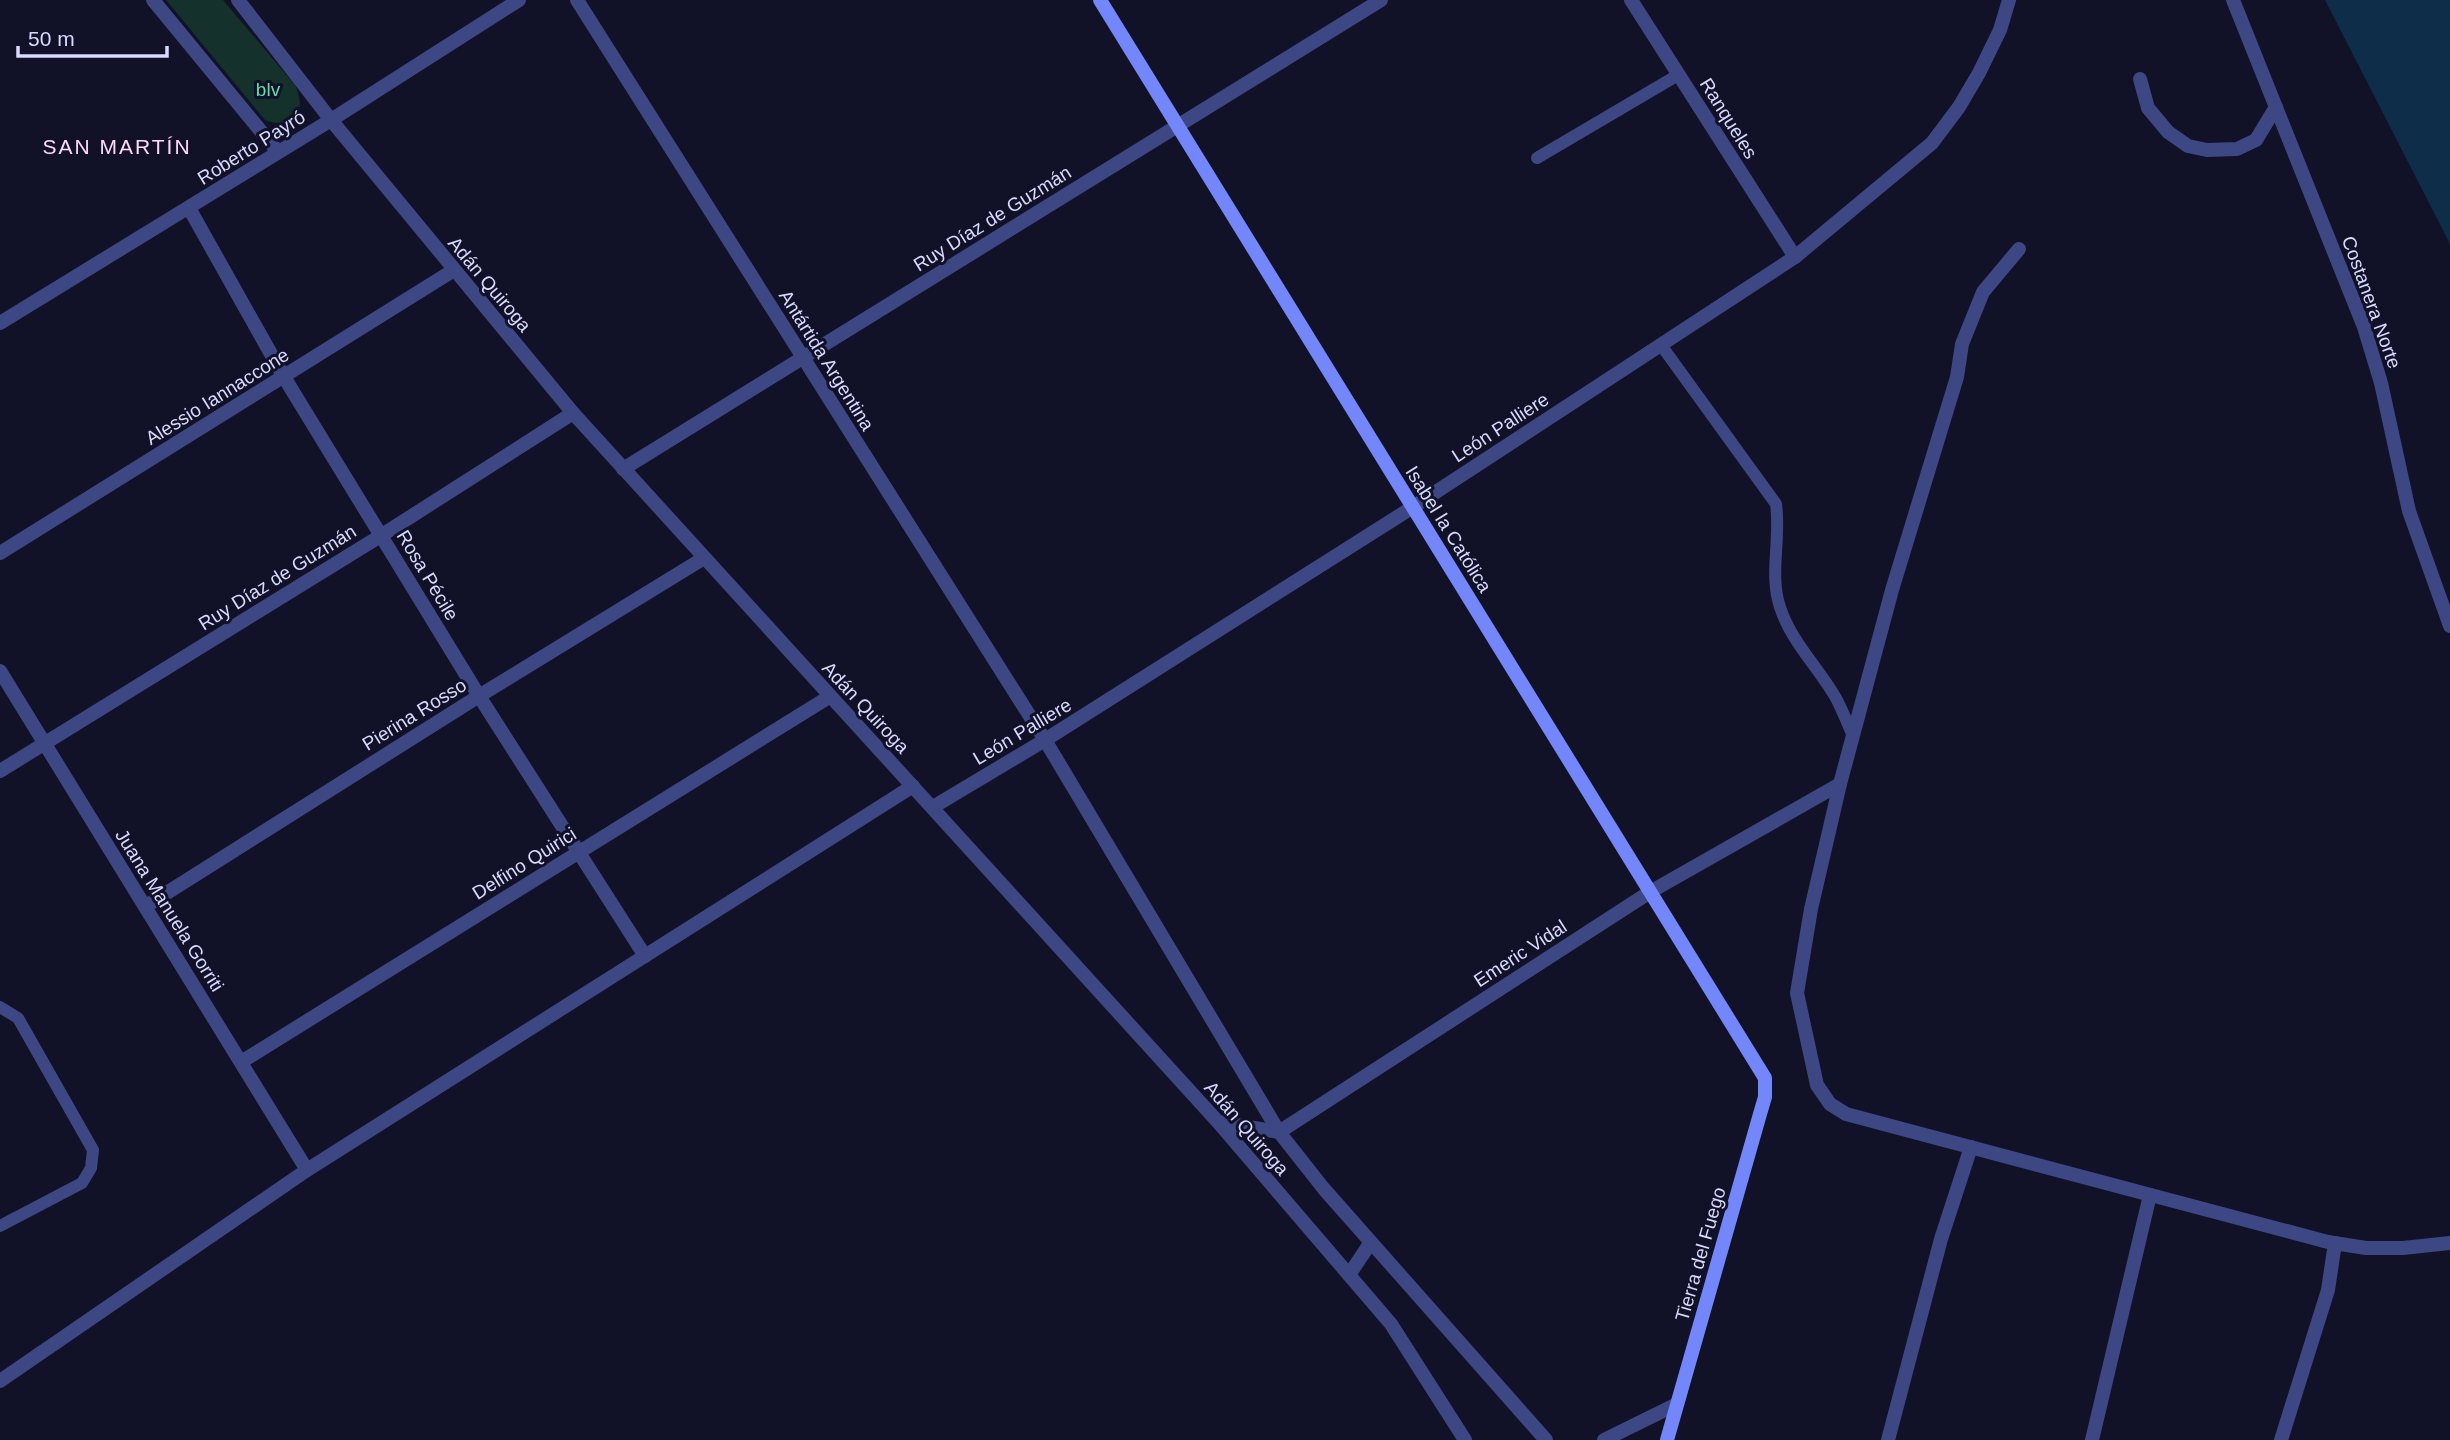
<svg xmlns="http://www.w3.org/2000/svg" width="2450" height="1440" font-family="Helvetica,sans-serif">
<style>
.green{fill:#14312b}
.water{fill:#0e2d48}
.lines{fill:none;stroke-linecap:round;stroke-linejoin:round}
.service{stroke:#3d4784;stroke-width:12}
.minor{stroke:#3d4784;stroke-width:14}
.secondary{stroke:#7387fa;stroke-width:14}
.labels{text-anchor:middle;stroke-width:6;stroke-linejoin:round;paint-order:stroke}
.park-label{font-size:19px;fill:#66dcaa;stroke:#111127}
.street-label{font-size:19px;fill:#d8dafe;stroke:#111127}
.neighbourhood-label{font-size:21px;letter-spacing:2px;fill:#fedaf7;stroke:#111127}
</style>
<rect width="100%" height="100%" fill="#111127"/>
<path class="green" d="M166,0H223L295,85C308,112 293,131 265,120Z"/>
<polygon class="water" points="2325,0 2450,0 2450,246 2448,240"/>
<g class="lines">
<g class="service">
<polyline points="1537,158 1678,75"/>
<path d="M1661,345L1776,504C1781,538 1769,575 1780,607C1791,642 1820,669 1837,700C1843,712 1848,724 1853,736"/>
<polyline points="0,1007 18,1018 93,1150 91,1168 82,1183 0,1226"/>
</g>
<g class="minor">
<polyline points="153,0 278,152"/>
<polyline points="238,0 331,120 573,413 1218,1122 1391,1324 1465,1440"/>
<polyline points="577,0 1045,740 1279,1132 1324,1189 1546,1440"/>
<polyline points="1631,0 1795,257"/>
<polyline points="2233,0 2364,327 2381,383 2409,511 2450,626"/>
<polyline points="2140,79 2148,108 2168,132 2188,146 2207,150 2237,149 2256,140 2276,107"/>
<polyline points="189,208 284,377 479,696 645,956"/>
<polyline points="2019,249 1983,292 1962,344 1957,377 1892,590 1840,784 1811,909 1797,993 1817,1085 1830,1104 1846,1114 2328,1242 2366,1248 2403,1248 2450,1243"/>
<polyline points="0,323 331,120 519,0"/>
<polyline points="623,469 1381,0"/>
<polyline points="0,553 454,270"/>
<polyline points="0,671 307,1170"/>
<polyline points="0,771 382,535 573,413"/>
<polyline points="933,807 1045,740 1413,507 1795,257 1932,143 1959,107 1979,73 2000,30 2009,0"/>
<polyline points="146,906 479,696 704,558"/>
<polyline points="241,1062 829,697"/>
<polyline points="1218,1122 1279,1132 1650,892 1840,784"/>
<polyline points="1349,1275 1371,1242"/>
<polyline points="0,1381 307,1170 913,786"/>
<polyline points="1604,1440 1677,1404"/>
<polyline points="1888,1440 1941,1239 1971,1147"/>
<polyline points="2092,1440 2150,1195"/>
<polyline points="2281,1440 2328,1290 2335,1243"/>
</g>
<polyline class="secondary" points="1100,0 1765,1078 1765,1097 1760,1114 1667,1440"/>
</g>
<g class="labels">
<g class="park-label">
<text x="268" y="96">blv</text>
</g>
<g class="street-label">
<text transform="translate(1729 118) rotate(58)" y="7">Ranqueles</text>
<text transform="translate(251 147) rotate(-32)" y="7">Roberto Payró</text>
<text transform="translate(992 218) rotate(-32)" y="7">Ruy Díaz de Guzmán</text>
<text transform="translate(490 284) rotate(50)" y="7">Adán Quiroga</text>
<text transform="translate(2372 302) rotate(70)" y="7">Costanera Norte</text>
<text transform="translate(827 360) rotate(58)" y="7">Antártida Argentina</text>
<text transform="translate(217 396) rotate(-32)" y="7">Alessio Iannaccone</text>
<text transform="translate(1500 427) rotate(-33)" y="7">León Palliere</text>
<text transform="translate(1449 529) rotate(58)" y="7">Isabel la Católica</text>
<text transform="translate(428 575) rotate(59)" y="7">Rosa Pécile</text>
<text transform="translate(277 577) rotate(-32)" y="7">Ruy Díaz de Guzmán</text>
<text transform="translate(866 707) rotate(47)" y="7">Adán Quiroga</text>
<text transform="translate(414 714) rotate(-32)" y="7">Pierina Rosso</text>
<text transform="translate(1022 731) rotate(-31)" y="7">León Palliere</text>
<text transform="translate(524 863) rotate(-32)" y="7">Delfino Quirici</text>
<text transform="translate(170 910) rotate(58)" y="7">Juana Manuela Gorriti</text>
<text transform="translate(1520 953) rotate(-33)" y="7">Emeric Vidal</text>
<text transform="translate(1247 1128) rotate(49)" y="7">Adán Quiroga</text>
<text transform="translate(1700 1254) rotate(-74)" y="7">Tierra del Fuego</text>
</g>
<g class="neighbourhood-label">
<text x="117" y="154">SAN MARTÍN</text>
</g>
</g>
<path d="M18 46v10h149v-10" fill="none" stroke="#d8dafe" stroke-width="3.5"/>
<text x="28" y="46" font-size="21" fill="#d8dafe" stroke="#111127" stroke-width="5" paint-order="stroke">50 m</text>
</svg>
